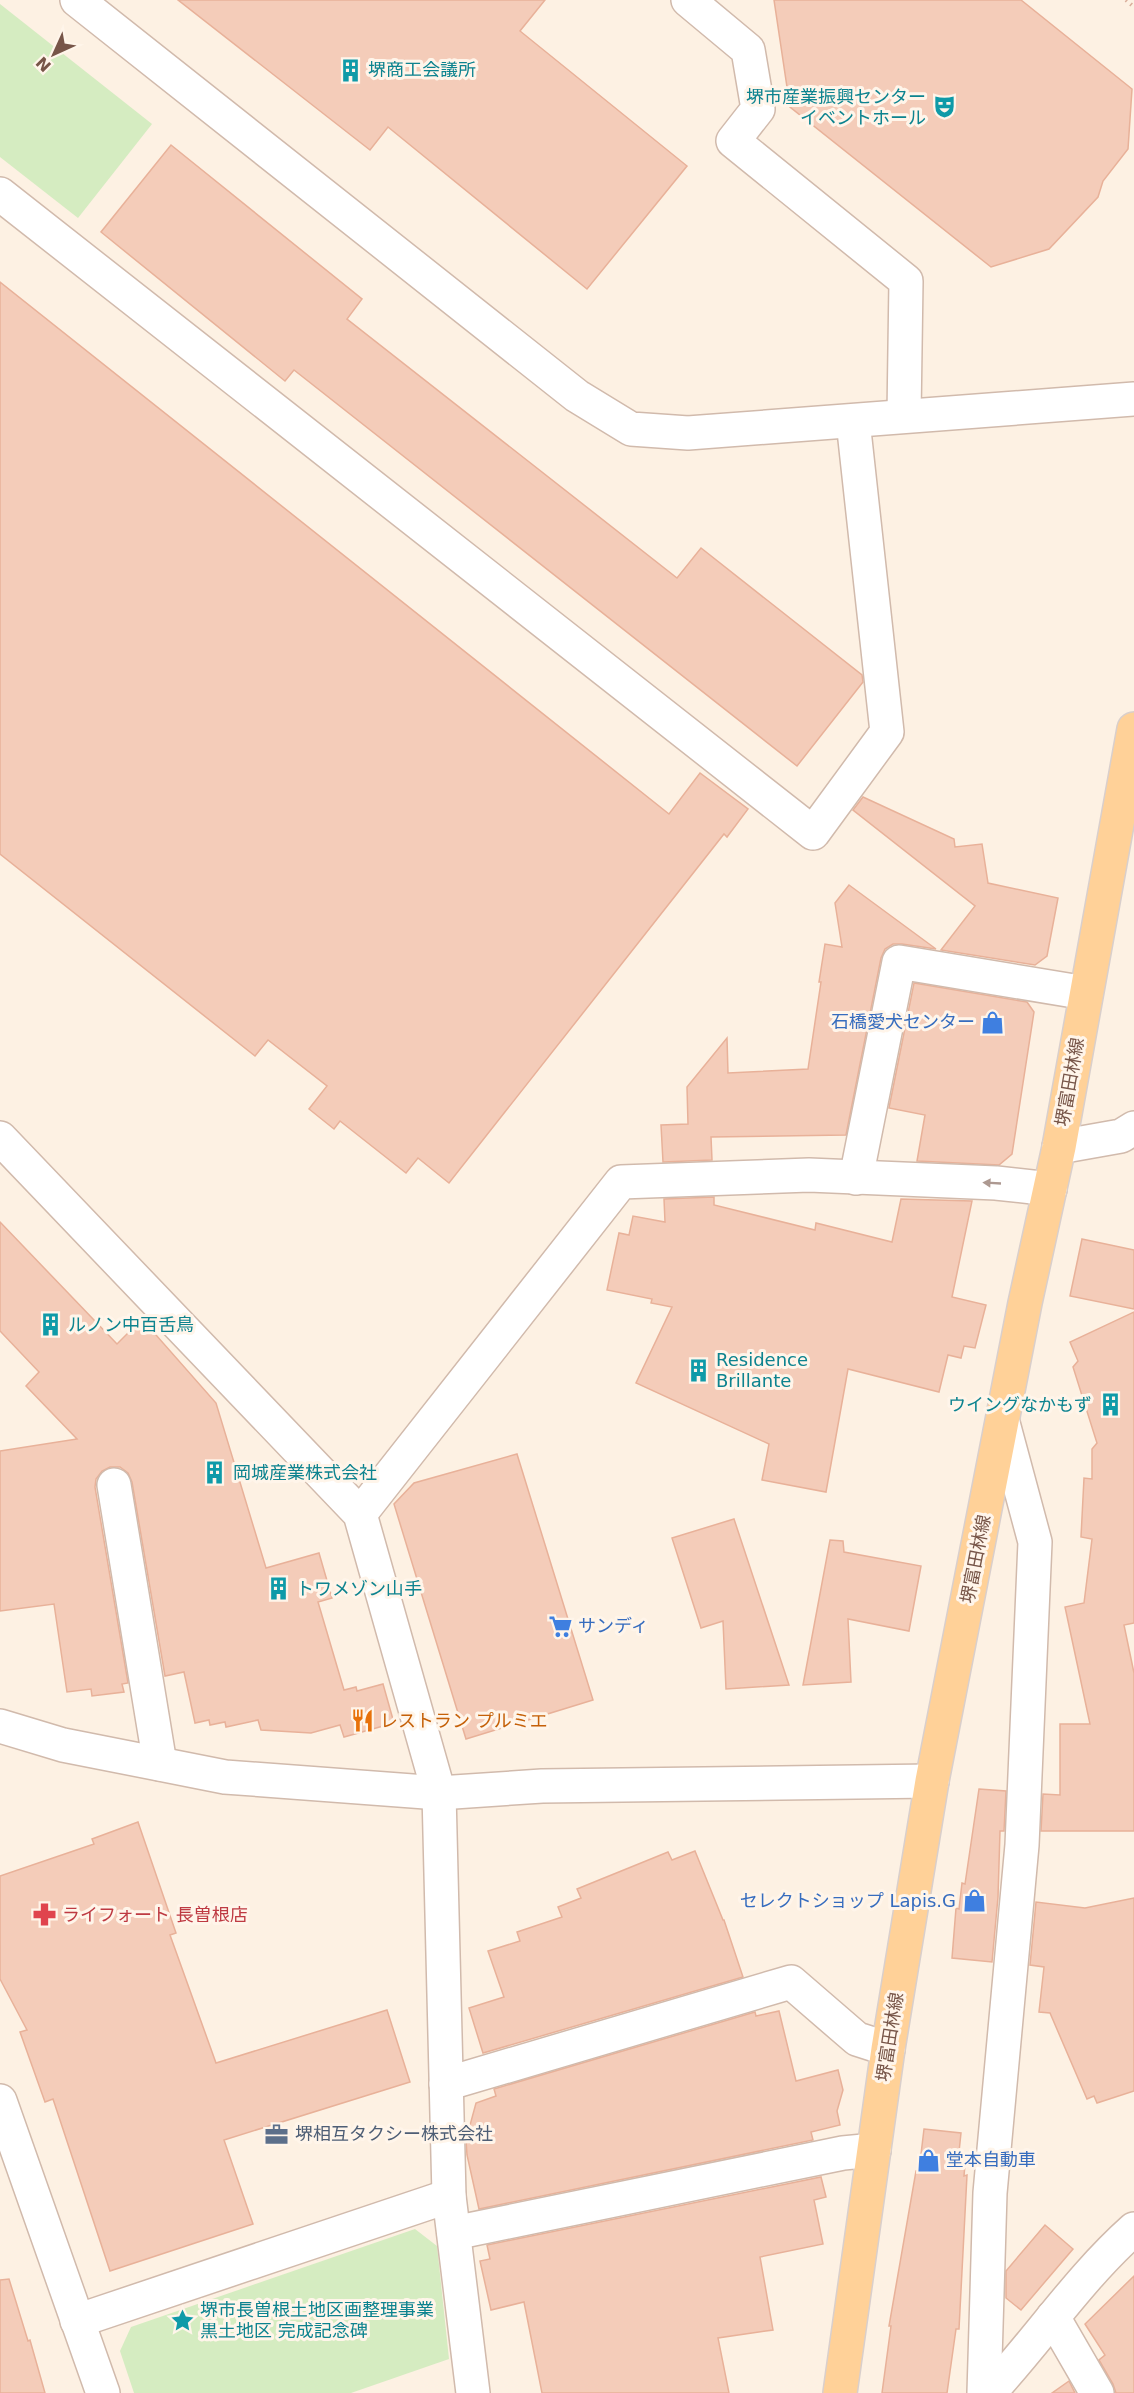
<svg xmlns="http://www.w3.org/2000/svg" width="1134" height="2393" font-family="'DejaVu Sans','Noto Sans JP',sans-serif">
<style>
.green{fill:#d5ecc1}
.building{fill:#f4ccb9;stroke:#e8b199;stroke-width:1.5}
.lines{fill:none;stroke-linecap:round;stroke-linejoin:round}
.minor-casing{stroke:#d1baac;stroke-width:36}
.major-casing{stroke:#d9cfcc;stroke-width:36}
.path{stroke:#d9af9c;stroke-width:4;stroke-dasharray:1.5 4.5;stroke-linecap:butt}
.minor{stroke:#fff;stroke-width:33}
.major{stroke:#ffd198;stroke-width:33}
.oneway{fill:#ad9991}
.labels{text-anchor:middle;stroke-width:6;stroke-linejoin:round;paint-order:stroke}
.culture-label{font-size:18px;fill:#0d838f;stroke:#fff5ea;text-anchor:start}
.shop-label{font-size:18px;fill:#366cbe;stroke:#fff5ea;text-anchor:end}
.street-label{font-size:18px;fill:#775548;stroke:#fff5ea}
.food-label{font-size:18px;fill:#c56008;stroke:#fff5ea;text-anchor:start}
.health-label{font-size:18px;fill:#be3a42;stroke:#fff5ea;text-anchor:start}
.service-label{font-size:18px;fill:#4e5e75;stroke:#fff5ea;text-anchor:start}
</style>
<rect width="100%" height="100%" fill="#fdf1e3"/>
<g class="green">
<polygon points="0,4 152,124 78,218 0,157"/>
<polygon points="415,2229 437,2246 449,2359 351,2393 134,2393 120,2351 131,2327"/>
</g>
<g class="building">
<polygon points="178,0 545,0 520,31 687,166 587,289 388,127 370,150"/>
<polygon points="774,0 1021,0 1132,89 1128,149 1103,181 1098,197 1049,249 991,267 790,107"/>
<polygon points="171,145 362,299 347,319 677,578 701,548 862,675 863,682 797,766 294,370 285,381 101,232"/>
<polygon points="0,282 669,814 700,773 748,809 727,837 724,834 449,1183 418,1158 406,1173 340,1121 334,1129 309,1109 327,1086 268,1040 255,1056 0,854"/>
<polygon points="863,797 954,839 955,847 982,844 988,883 1058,898 1047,956 1035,965 941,950 975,906 853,810"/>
<polygon points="849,885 936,949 902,944 893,944 885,949 881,958 846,1135 711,1137 712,1160 663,1162 661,1125 688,1124 687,1087 727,1038 728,1073 808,1069 821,982 819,982 825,944 842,947 835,903"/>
<polygon points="914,983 1027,1002 1034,1012 1012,1154 999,1165 917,1161 925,1115 889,1108"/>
<polygon points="714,1197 714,1205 815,1230 816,1223 892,1242 901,1199 972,1201 952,1297 986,1305 975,1348 964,1346 961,1358 948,1355 939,1392 848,1369 826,1492 762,1480 769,1444 636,1383 672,1307 651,1303 652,1299 607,1290 619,1233 629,1235 633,1216 665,1222 664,1199"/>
<polygon points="0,1222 117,1344 142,1319 216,1403 266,1568 319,1553 332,1598 318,1602 344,1690 356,1687 357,1691 383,1684 394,1723 344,1737 340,1725 311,1733 261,1730 258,1720 226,1727 225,1722 210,1725 209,1720 195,1723 184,1672 165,1676 132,1482 128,1473 120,1467 110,1467 102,1471 96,1479 95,1487 128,1683 122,1684 124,1692 92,1696 91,1689 67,1692 54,1604 0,1611 0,1451 77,1439 26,1386 39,1372 0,1331"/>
<polygon points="1082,1239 1134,1250 1134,1309 1070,1296"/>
<polygon points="1134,1312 1134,1623 1124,1625 1134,1673 1134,1831 1041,1831 1043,1794 1060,1795 1060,1724 1090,1724 1065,1607 1084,1603 1092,1539 1081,1537 1084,1478 1092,1479 1092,1449 1097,1443 1073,1367 1078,1361 1070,1342"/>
<polygon points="517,1454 593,1700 466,1739 394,1504 414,1483"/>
<polygon points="734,1519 789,1685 726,1689 723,1621 701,1628 672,1538"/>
<polygon points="830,1540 843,1541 844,1552 921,1566 909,1631 848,1619 851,1682 803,1685"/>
<polygon points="979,1789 1006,1791 1004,1831 1000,1831 998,1897 992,1962 952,1958 956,1908 959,1909 962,1883 965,1884"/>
<polygon points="138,1822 176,1933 170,1935 216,2063 387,2010 410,2082 224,2140 253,2224 110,2271 53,2099 45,2102 20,2032 27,2030 0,1979 0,1876 94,1844 92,1839"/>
<polygon points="695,1851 723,1920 724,1920 743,1977 483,2053 469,2008 504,1997 488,1951 520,1941 517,1932 562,1917 558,1907 581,1898 577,1889 668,1852 672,1860"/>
<polygon points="1134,1898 1134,2091 1097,2103 1094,2096 1087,2099 1050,2013 1039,2012 1044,1967 1030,1965 1036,1902 1085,1908"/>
<polygon points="779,2011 796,2081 838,2070 843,2090 837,2111 840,2125 811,2132 813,2140 479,2209 467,2155 466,2140 476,2103 496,2096 494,2089 755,2012 756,2016"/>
<polygon points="924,2129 961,2133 959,2152 966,2153 964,2176 967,2175 959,2329 956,2329 947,2393 882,2393 891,2326 889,2326 916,2171 919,2171"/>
<polygon points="821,2177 826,2197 814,2200 823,2244 760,2257 773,2330 718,2338 729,2393 542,2393 524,2302 491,2310 480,2261 490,2259 487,2245"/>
<polygon points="1045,2225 1073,2249 1021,2310 1006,2298 1006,2271"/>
<polygon points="1134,2276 1134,2393 1116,2393 1113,2384 1099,2360 1105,2355 1085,2324"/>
<polygon points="9,2279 28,2341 30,2340 45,2393 0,2393 0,2280"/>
<polygon points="1069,2381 1075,2393 1052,2393"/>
</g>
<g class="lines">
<defs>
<g id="minor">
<polyline points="77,0 577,396 631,429 688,433 1134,399"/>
<polyline points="688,0 748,50 758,109 733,141 906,281 904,415"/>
<polyline points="0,194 813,833 887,732 853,421"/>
<polyline points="0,1138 360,1514 439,1793 449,2196 473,2393"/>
<polyline points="1059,1147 1121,1136 1134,1128"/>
<polyline points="856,1178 899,962 1086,993"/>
<polyline points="114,1485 160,1764"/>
<polyline points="360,1514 621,1182 809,1175 996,1183 1050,1189"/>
<polyline points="0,1726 63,1745 225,1777 439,1793 542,1786 932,1781"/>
<polyline points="446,2084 791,1982 857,2039 888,2049"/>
<polyline points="0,2101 103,2393"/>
<polyline points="454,2233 843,2153 874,2150"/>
<polyline points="1053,2317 1097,2393"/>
<polyline points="77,2321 449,2196"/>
<polyline points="984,2393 990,2193 1022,1845 1035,1542 1003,1423"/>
<path d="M989,2393C1039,2339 1079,2278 1134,2229"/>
</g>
<polyline id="major" points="840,2393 888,2049 932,1781 1025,1303 1059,1147 1134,729"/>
</defs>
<use href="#minor" class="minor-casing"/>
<use href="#major" class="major-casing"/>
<polyline class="path" points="1126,0 1134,7"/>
<use href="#minor" class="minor"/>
<use href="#major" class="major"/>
</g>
<defs><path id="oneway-solid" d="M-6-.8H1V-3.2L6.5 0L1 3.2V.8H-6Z" transform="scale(1.5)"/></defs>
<use class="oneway" href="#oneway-solid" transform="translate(992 1183) rotate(-177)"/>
<defs>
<symbol id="building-bare" viewBox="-9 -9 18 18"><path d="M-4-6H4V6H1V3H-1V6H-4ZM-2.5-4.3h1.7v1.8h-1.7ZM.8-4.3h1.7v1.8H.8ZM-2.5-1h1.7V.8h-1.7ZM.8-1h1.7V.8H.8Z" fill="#0f9aa8" stroke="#fff5ea" stroke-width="2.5" paint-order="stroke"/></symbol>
<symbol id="theatre-bare" viewBox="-9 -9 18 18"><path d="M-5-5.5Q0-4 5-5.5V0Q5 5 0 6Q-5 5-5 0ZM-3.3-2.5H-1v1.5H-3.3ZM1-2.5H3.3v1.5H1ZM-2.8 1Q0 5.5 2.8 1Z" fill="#0f9aa8" stroke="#fff5ea" stroke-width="2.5" paint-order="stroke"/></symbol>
<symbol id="shop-bare" viewBox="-9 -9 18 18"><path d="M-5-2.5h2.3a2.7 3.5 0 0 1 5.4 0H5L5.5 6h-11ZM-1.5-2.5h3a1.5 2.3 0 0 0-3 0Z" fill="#3f7fe0" stroke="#fff5ea" stroke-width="2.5" paint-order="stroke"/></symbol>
<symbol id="supermarket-bare" viewBox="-9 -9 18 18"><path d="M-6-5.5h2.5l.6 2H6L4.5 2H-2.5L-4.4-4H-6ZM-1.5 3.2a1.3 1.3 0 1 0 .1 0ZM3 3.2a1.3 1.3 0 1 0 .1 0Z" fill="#3f7fe0" stroke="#fff5ea" stroke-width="2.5" paint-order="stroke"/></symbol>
<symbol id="restaurant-bare" viewBox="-9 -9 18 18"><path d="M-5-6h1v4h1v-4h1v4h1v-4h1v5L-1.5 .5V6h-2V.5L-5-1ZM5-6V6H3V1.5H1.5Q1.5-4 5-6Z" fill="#e8710a" stroke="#fff5ea" stroke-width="2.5" paint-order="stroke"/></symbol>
<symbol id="pharmacy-bare" viewBox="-9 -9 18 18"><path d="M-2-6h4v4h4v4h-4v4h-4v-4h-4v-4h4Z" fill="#e0444e" stroke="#fff5ea" stroke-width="2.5" paint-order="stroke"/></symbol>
<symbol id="office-bare" viewBox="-9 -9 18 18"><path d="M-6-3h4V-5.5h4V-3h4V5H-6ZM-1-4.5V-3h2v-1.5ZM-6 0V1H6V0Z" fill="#5c6f8a" stroke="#fff5ea" stroke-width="2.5" paint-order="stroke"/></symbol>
<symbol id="sight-bare" viewBox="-9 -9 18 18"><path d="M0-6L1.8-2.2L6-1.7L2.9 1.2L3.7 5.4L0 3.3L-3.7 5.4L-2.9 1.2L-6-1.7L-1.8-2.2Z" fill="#0f9aa8" stroke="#fff5ea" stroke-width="2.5" paint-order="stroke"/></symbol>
</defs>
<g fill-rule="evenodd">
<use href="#building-bare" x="334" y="54" width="33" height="33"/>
<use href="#theatre-bare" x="928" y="90" width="33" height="33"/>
<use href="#shop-bare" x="976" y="1006" width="33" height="33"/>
<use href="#building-bare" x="34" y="1308" width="33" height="33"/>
<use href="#building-bare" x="682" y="1354" width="33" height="33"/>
<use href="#building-bare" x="1094" y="1388" width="33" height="33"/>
<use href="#building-bare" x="198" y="1456" width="33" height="33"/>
<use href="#building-bare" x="262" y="1572" width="33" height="33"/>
<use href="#supermarket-bare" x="544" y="1610" width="33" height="33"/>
<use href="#restaurant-bare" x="346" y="1704" width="33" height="33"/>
<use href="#shop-bare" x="958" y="1884" width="33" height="33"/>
<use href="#pharmacy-bare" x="28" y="1898" width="33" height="33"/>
<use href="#office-bare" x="260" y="2118" width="33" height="33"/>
<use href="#shop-bare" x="912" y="2144" width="33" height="33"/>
<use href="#sight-bare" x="166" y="2304" width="33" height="33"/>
</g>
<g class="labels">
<g class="culture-label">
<text x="368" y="76">堺商工会議所</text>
<text x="926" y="103" text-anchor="end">堺市産業振興センター<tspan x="926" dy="21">イベントホール</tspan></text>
<text x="68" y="1331">ルノン中百舌鳥</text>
<text x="716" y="1366">Residence<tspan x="716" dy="21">Brillante</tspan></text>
<text x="1092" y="1411" text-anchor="end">ウイングなかもず</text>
<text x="233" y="1479">岡城産業株式会社</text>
<text x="296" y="1595">トワメゾン山手</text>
<text x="200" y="2316">堺市長曽根土地区画整理事業<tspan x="200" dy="21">黒土地区 完成記念碑</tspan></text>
</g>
<g class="shop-label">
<text x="975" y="1028">石橋愛犬センター</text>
<text x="578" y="1632" text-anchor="start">サンディ</text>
<text x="956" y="1907">セレクトショップ Lapis.G</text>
<text x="946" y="2166" text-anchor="start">堂本自動車</text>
</g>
<g class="street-label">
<text transform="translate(1070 1082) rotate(-80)" y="6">堺富田林線</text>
<text transform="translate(976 1559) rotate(-79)" y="6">堺富田林線</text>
<text transform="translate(890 2037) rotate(-81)" y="6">堺富田林線</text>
</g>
<g class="food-label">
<text x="380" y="1727">レストラン プルミエ</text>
</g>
<g class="health-label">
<text x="62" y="1921">ライフォート 長曽根店</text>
</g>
<g class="service-label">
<text x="295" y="2140">堺相互タクシー株式会社</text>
</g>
</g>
<g transform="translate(54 54) rotate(225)" stroke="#fff5ea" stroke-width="4.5" paint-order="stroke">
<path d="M0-4.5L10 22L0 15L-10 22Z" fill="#775548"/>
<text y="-9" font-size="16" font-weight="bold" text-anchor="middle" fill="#775548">N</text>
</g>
</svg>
